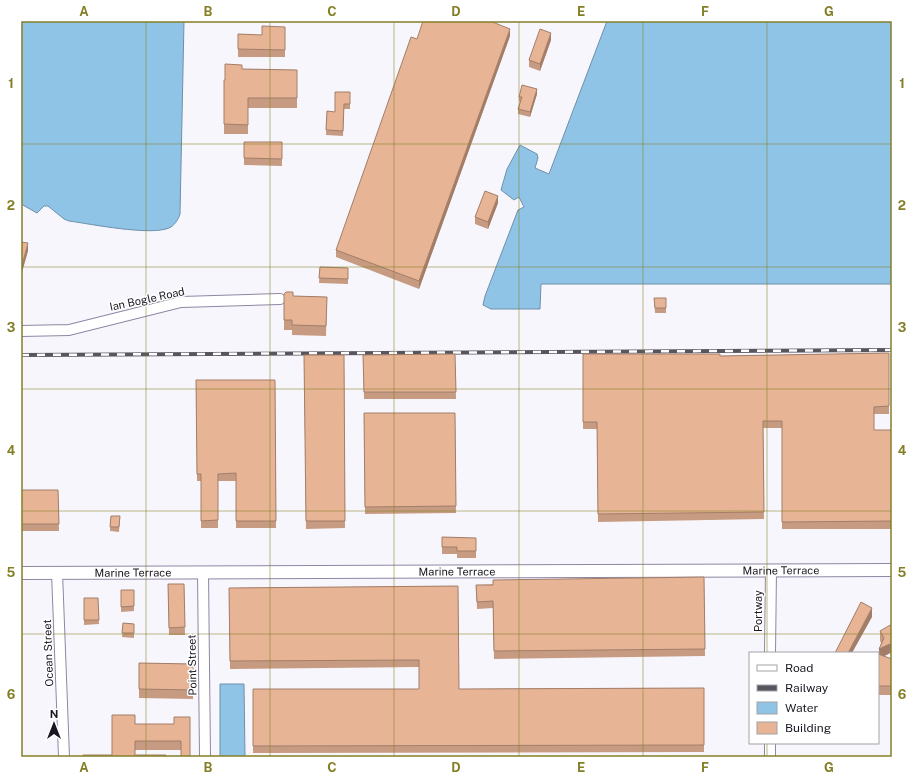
<svg xmlns="http://www.w3.org/2000/svg" width="913" height="778" font-family="'Public Sans',sans-serif">
<style>
.water{fill:#90c4e6;stroke:#6d90ab}
.lines{fill:none;stroke-linecap:round;stroke-linejoin:round}
.minor-casing{stroke:#8f86a3;stroke-width:12}
.major-casing{stroke:#8f86a3;stroke-width:14}
.minor{stroke:#fff;stroke-width:10}
.major{stroke:#fff;stroke-width:12}
.rail-casing{stroke:#59555f;stroke-width:4}
.rail{stroke:#fff;stroke-width:2.5;stroke-dasharray:8;stroke-linecap:butt}
.wall{fill:#c79b81}
.shaded-wall{fill:#a27e69}
.building{fill:#e7b496;stroke:#a27e69}
.grid{fill:none;stroke:#847f27;stroke-width:1;stroke-opacity:0.55}
.labels{text-anchor:middle;stroke-width:3;stroke-linejoin:round;paint-order:stroke}
.street-label{font-size:11px;fill:#1a1621;stroke:#fff}
.neatline{fill:none;stroke:#847f27;stroke-width:1.5}
.grid-label{font-size:13px;text-anchor:middle;font-weight:bold;fill:#847f27}
</style>
<rect width="100%" height="100%" fill="#f8f6fd"/>
<g class="water">
<path d="M21,21H184L180,214C178,220 174,226 169,228C150,236 91,224 69,221L64,219L48,206H44L37,213L21,204Z"/>
<polygon points="607,21 892,21 892,284 541,284 540,309 491,309 483,305 485,296 518,210 524,207 519,197 514,200 501,190 507,169 520,145 537,154 538,158 535,168 549,174"/>
<polygon points="220,684 244,684 245,757 220,757"/>
</g>
<g class="lines">
<defs>
<g id="minor">
<polyline points="21,331 69,330 181,302 280,299"/>
<polyline points="57,572 64,757"/>
<polyline points="203,573 205,757"/>
<polyline points="770,653 771,570"/>
<polyline points="770,757 770,743"/>
</g>
<g id="major">
<path id="s1" d="M21,573L892,570"/>
</g>
</defs>
<use href="#minor" class="minor-casing"/>
<use href="#major" class="major-casing"/>
<use href="#minor" class="minor"/>
<use href="#major" class="major"/>
<defs>
<polyline id="rail" points="21,355 892,350"/>
</defs>
<use href="#rail" class="rail-casing"/>
<use href="#rail" class="rail"/>
</g>
<g class="wall">
<polygon points="285,27 285,57 238,57 238,34 262,35"/>
<polygon points="510,36 419,289 336,257 336,250 417,39"/>
<polygon points="551,40 540,71 529,67 529,60"/>
<polygon points="242,69 297,70 297,108 248,108 248,134 224,134 224,80 225,80"/>
<polygon points="350,92 350,109 344,109 343,136 326,135 327,111 335,112"/>
<polygon points="537,94 530,117 518,114 518,109 520,102 519,101 519,97"/>
<polygon points="244,142 282,142 282,166 244,165"/>
<polygon points="498,203 488,229 475,224 475,217"/>
<polygon points="320,267 348,268 348,284 319,283"/>
<polygon points="284,294 293,296 327,297 326,336 292,335 292,330 284,330"/>
<polygon points="654,298 666,298 666,313 655,313"/>
<polygon points="889,353 889,414 874,414 874,430 892,430 892,529 782,529 782,428 763,428 764,519 598,522 597,429 583,429 583,354 720,356"/>
<polygon points="455,354 456,399 364,399 363,355"/>
<polygon points="304,355 344,355 345,528 306,529"/>
<polygon points="196,380 275,380 276,528 236,528 236,481 218,481 218,528 201,528 201,481 197,481"/>
<polygon points="364,413 455,413 456,513 365,514"/>
<polygon points="21,490 58,490 59,531 21,531"/>
<polygon points="111,516 120,516 119,532 110,531"/>
<polygon points="442,537 476,538 476,558 457,558 457,554 442,554"/>
<polygon points="704,577 705,656 494,659 493,608 477,609 476,585"/>
<polygon points="168,584 184,584 185,635 169,635"/>
<polygon points="458,586 459,689 704,688 704,752 253,753 253,689 419,689 419,667 230,669 229,588"/>
<polygon points="121,590 134,590 134,611 121,612"/>
<polygon points="84,598 98,598 99,624 84,625"/>
<polygon points="123,623 134,624 134,638 122,637"/>
<polygon points="880,631 892,652 884,656 892,659 892,695 878,695 878,654 879,654 881,643 880,641"/>
<polygon points="139,663 193,664 193,699 139,698"/>
<polygon points="190,717 181,750 135,750 112,755 135,724 174,724"/>
</g>
<g class="shaded-wall">
<polygon points="510,29 510,36 419,289 419,281"/>
<polygon points="551,33 551,40 540,71 540,64"/>
<polygon points="537,89 537,94 530,117 530,112"/>
<polygon points="498,196 498,203 488,229 488,222"/>
<polygon points="28,243 28,251 21,276 21,269"/>
<polygon points="872,608 872,617 852,653 848,653"/>
<polygon points="892,643 892,652 879,659 879,649"/>
</g>
<g class="building">
<polygon points="423,21 490,21 510,29 419,281 336,250 411,37 417,39"/>
<polygon points="262,26 285,27 285,50 238,49 238,34 262,35"/>
<polygon points="540,29 551,33 540,64 529,60"/>
<polygon points="225,64 242,65 242,69 297,70 297,98 248,98 248,125 224,124 224,80 225,80"/>
<polygon points="522,85 537,89 530,112 518,109 522,97 519,97"/>
<polygon points="335,92 350,92 350,104 344,104 343,131 326,130 327,111 335,112"/>
<polygon points="244,142 282,142 282,159 244,158"/>
<polygon points="485,191 498,196 488,222 475,217"/>
<polygon points="21,242 28,243 21,269"/>
<polygon points="320,267 348,268 348,279 319,278"/>
<polygon points="286,292 293,292 293,296 327,297 326,326 292,325 292,320 284,320 284,294"/>
<polygon points="654,298 666,298 666,308 655,308"/>
<polygon points="889,353 889,406 874,407 874,430 892,430 892,521 782,522 782,421 763,421 764,512 598,514 597,422 583,422 583,354 720,354 720,356"/>
<polygon points="455,354 456,392 364,392 363,355"/>
<polygon points="304,355 344,355 345,521 306,521"/>
<polygon points="196,380 275,380 276,521 236,521 236,473 218,474 218,520 201,521 201,474 197,474"/>
<polygon points="364,413 455,413 456,506 365,507"/>
<polygon points="21,490 58,490 59,524 21,524"/>
<polygon points="111,516 120,516 119,527 110,527"/>
<polygon points="442,537 476,538 476,551 457,551 457,547 442,547"/>
<polygon points="704,577 705,649 494,651 493,601 477,602 476,585 493,585 493,580"/>
<polygon points="168,584 184,584 185,627 169,628"/>
<polygon points="458,586 459,689 704,688 704,745 253,746 253,689 419,689 419,660 230,661 229,588"/>
<polygon points="121,590 134,590 134,606 121,607"/>
<polygon points="84,598 98,598 99,620 84,620"/>
<polygon points="861,602 872,608 848,653 835,653"/>
<polygon points="123,623 134,624 134,633 122,633"/>
<polygon points="892,624 892,643 879,649 884,638 880,631"/>
<polygon points="878,654 892,659 892,686 878,686"/>
<polygon points="139,663 193,664 193,690 139,689"/>
<polygon points="112,715 135,715 135,724 174,724 174,717 190,717 190,757 181,757 181,741 135,741 135,755 166,755 166,757 83,757 83,755 112,755"/>
</g>
<path class="grid" d="M146,21V757M270,21V757M394,21V757M519,21V757M643,21V757M767,21V653M21,144H892M21,267H892M21,389H892M21,511H892M21,634H892M767,743V757"/>
<g class="labels">
<g class="street-label">
<text transform="translate(147 299) rotate(-12)" y="4">Ian Bogle Road</text>
<text dy="4" stroke="none"><textPath href="#s1" startOffset="760">Marine Terrace</textPath></text>
<text dy="4" stroke="none"><textPath href="#s1" startOffset="436">Marine Terrace</textPath></text>
<text dy="4" stroke="none"><textPath href="#s1" startOffset="112">Marine Terrace</textPath></text>
<text transform="translate(758 611) rotate(-90)" y="4">Portway</text>
<text transform="translate(48 653) rotate(-92)" y="4">Ocean Street</text>
<text transform="translate(192 665) rotate(-91)" y="4">Point Street</text>
</g>
</g>
<rect width="913" height="778" fill="none" stroke="#ffffff" stroke-width="44"/>
<rect x="749" y="652" width="130" height="92" fill="#ffffff" stroke="#a3a2a6"/>
<rect x="757" y="665" width="20" height="6" fill="#ffffff" stroke="#a3a2a6"/>
<text x="785" y="672" font-size="12" fill="#1a1621">Road</text>
<rect x="757" y="685" width="20" height="6" fill="#59555f" stroke="#a3a2a6"/>
<text x="785" y="692" font-size="12" fill="#1a1621">Railway</text>
<rect x="757" y="702" width="20" height="12" fill="#90c4e6" stroke="#a3a2a6"/>
<text x="785" y="712" font-size="12" fill="#1a1621">Water</text>
<rect x="757" y="722" width="20" height="12" fill="#e7b496" stroke="#a3a2a6"/>
<text x="785" y="732" font-size="12" fill="#1a1621">Building</text>
<g transform="translate(54 724)" stroke="#ffffff" stroke-width="3" paint-order="stroke">
<path d="M0-3L7 15L0 10L-7 15Z" fill="#1a1621"/>
<text y="-6" font-size="11" font-weight="bold" text-anchor="middle" fill="#1a1621">N</text>
</g>
<rect x="22" y="22" width="869" height="734" class="neatline"/>
<g class="grid-label">
<text x="84" y="16">A</text>
<text x="208" y="16">B</text>
<text x="332" y="16">C</text>
<text x="456" y="16">D</text>
<text x="581" y="16">E</text>
<text x="705" y="16">F</text>
<text x="829" y="16">G</text>
<text x="11" y="88">1</text>
<text x="902" y="88">1</text>
<text x="11" y="210">2</text>
<text x="902" y="210">2</text>
<text x="11" y="332">3</text>
<text x="902" y="332">3</text>
<text x="11" y="455">4</text>
<text x="902" y="455">4</text>
<text x="11" y="577">5</text>
<text x="902" y="577">5</text>
<text x="11" y="699">6</text>
<text x="902" y="699">6</text>
<text x="84" y="772">A</text>
<text x="208" y="772">B</text>
<text x="332" y="772">C</text>
<text x="456" y="772">D</text>
<text x="581" y="772">E</text>
<text x="705" y="772">F</text>
<text x="829" y="772">G</text>
</g>
</svg>
